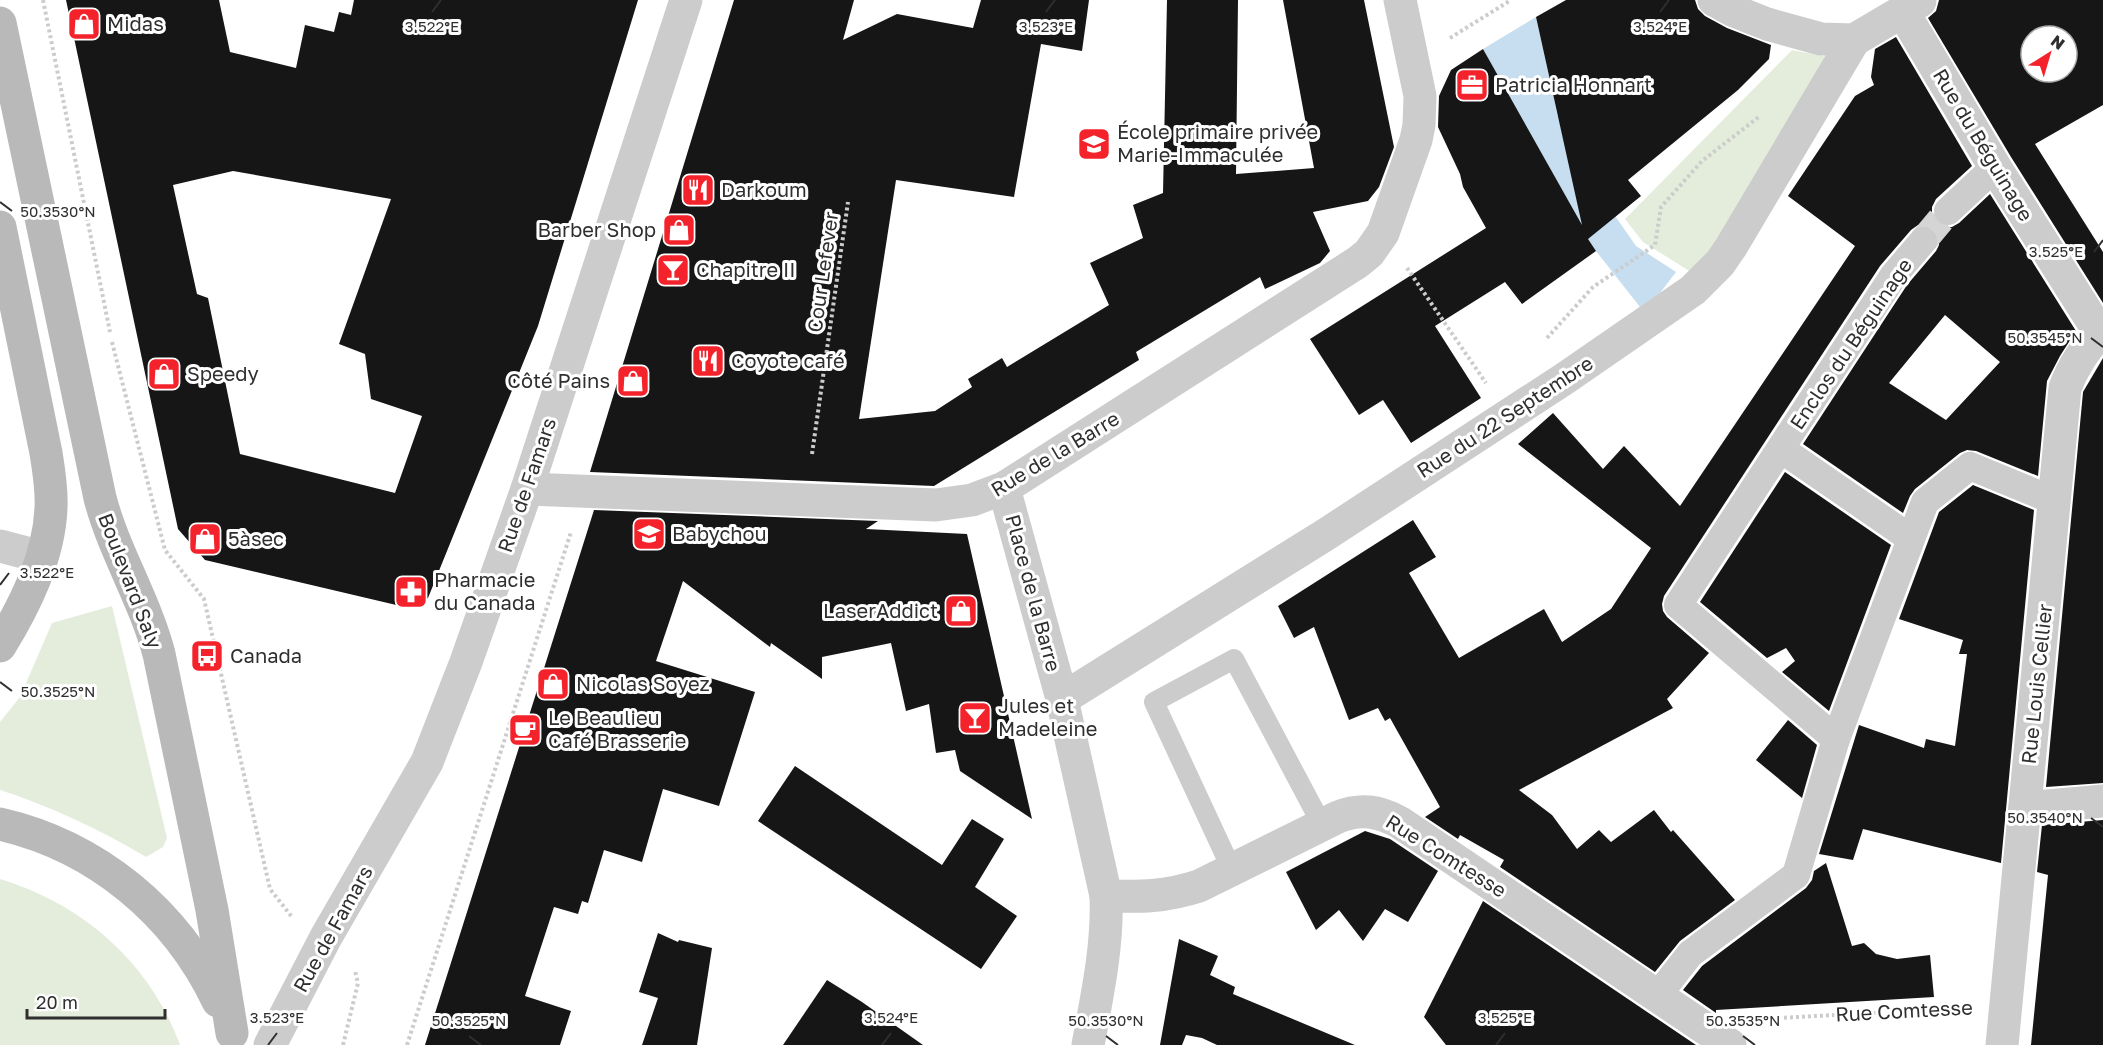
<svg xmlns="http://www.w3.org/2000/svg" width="2103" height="1045" font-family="'Golos Text',sans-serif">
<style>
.green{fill:#e4eddb}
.water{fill:#c6deef}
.building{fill:#161616;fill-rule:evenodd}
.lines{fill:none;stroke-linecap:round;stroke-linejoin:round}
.pedestrian-tunnel{stroke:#d5d5d5;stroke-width:28;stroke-dasharray:28 14;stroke-linecap:butt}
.path{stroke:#ccc;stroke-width:4;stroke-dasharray:3 3;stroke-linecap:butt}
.service{stroke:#ccc;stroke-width:20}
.pedestrian{stroke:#ccc;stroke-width:28}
.minor{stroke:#ccc;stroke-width:33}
.secondary{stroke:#b9b9b9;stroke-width:33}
.ticks{fill:none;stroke:#2f2f2f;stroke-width:2}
.labels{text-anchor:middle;stroke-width:6;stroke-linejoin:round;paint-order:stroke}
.poi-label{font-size:20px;fill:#2f2f2f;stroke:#fff;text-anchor:start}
.street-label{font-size:20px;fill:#2f2f2f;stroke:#fff}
.ticks-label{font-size:15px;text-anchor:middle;fill:#2f2f2f;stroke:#fff;stroke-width:6;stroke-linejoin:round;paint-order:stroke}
</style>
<rect width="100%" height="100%" fill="#fff"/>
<g class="green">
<polygon points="1792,50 1833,58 1705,264 1691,272 1643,242 1625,219"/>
<path d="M112,606L167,838L163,847L146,857C99,829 52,807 0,790V722L20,697L52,623Z"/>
<path d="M0,879C83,904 150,963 180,1045H0Z"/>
</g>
<polygon class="water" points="1536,17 1558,117 1604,200 1636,246 1676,272 1660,293 1640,307 1596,251 1560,199 1483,49"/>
<g class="building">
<path d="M66,0H219L230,52L296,68L305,25L334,32L339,12L351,15L354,0H638L538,326L428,598L409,608L205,560L178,529ZM233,171L391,199L339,344L365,354L371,399L422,416L395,493L240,454L208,298L197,294L173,185Z"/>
<polygon points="734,0 854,0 843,40 897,14 973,28 981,0 1089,0 1082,51 1041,44 1014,197 896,180 859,419 935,411 972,387 968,379 1002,358 1007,367 1109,305 1090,263 1143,238 1133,205 1163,193 1167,0 1238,0 1236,174 1314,168 1283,0 1364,0 1394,147 1379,187 1368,201 1313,212 1330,251 1320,263 1265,289 1260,277 1136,352 1139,360 934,486 590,472"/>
<polygon points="1566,0 1695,0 1698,9 1705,16 1727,28 1771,45 1769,59 1738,90 1628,180 1641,196 1588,239 1596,251 1522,304 1505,282 1435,326 1481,398 1411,443 1383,400 1359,415 1310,339 1486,228 1463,187 1460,174 1438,127 1439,96 1451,70 1483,49 1582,225 1536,17"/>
<path d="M1939,0H2103V105L2035,144L2103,252V303L2011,157L1928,18L1936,11ZM2031,36H2067V72H2031Z"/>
<path d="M1896,37L1972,166L1936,199L1932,207V215L1936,222L1944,227H1952L1959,223L1990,194L2076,331L2060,356L2047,381L2038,476L1976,451L1967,450L1960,453L1915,489L1910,496L1903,513L1803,444L1907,285L1936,251L1939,245V236L1933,228L1925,225H1918L1911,230L1880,266L1664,596L1662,604L1663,611L1667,617L1709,653L1667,699L1673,708L1519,790L1552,815L1577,849L1599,830L1611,842L1654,810L1671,832L1673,830L1735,900L1680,941L1655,972L1500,867L1504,860L1460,835L1458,839L1425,817L1440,807L1390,718L1385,721L1378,708L1349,720L1314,627L1294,638L1278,606L1413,520L1436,557L1409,573L1459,658L1544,609L1562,642L1611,609L1651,548L1518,444L1553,413L1603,469L1624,446L1680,506L1855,246L1788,196L1855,96L1874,85L1871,77L1875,49ZM1945,315L2000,362L1946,420L1889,383Z"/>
<polygon points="2103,358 2103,783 2046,787 2083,392"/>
<polygon points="1785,472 1891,545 1829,711 1782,672 1795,661 1786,648 1767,658 1700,602"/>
<polygon points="1973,485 2034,510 2001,863 1863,829 1853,860 1819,854 1859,725 1924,748 1926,739 1955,746 1967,654 1959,654 1963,640 1899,619 1939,512"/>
<polygon points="594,510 878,521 866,529 967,534 1032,819 960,771 955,750 936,753 929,704 906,711 891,643 822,657 822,679 771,643 770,647 683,581 656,661 755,692 719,806 663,789 642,862 604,850 588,903 582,901 578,914 554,907 525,996 571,1011 560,1045 425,1045"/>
<polygon points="1788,720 1817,745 1802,798 1756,760"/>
<polygon points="795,766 942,865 972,819 1004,839 975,887 1017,916 981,969 758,821"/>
<polygon points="2103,820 2103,1045 2031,1045 2048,875 2037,872 2042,825"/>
<polygon points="1365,831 1390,839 1438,871 1408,922 1385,909 1363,941 1339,910 1316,930 1286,872"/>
<polygon points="1826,863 1852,946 1864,943 1876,954 1897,959 1930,955 1934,997 1716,1010 1716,1013 1683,990 1702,966 1806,888 1812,880 1814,871"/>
<polygon points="1483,901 1696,1045 1446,1045 1424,1017"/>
<polygon points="658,933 678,942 679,940 712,948 697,1045 642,1045 658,998 639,992"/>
<polygon points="1179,939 1218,956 1210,975 1235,987 1233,994 1355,1045 1217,1045 1202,1038 1186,1035 1182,1045 1160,1045"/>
<polygon points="827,980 862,1002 923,1045 783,1045"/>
</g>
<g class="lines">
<polyline class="pedestrian-tunnel" points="1923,241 1948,211"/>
<g class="path">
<polyline points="43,0 110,332"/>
<polyline points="1450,38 1511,0"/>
<polyline points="1407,268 1486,383"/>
<polyline points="1547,338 1593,287 1655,245 1661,207 1702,161 1760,116"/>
<polyline points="112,342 165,550 204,599 270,889 292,917"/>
<polyline points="812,454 848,202"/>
<polyline points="1760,1019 1966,1008"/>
<polyline points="343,1045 358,983 355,971"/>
<polyline points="407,1045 571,532"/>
</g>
<polyline class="service" points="1232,870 1154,702 1234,659 1322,825"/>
<g class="pedestrian">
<polyline points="1948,211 1995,167"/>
<polyline points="1781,449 1910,538"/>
<polyline points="1836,739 1678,605 1894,275 1923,241"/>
<polyline points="1658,995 1690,954 1796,875 1836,739 1925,502 1970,466 2055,501"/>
</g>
<g class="minor">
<polyline points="1714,0 1734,11 1767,24 1821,39 1854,40 1920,1"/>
<polyline points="1903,12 1995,167 2103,338"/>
<path d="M1004,488L1062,699L1106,896C1108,946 1097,996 1088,1045"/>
<polyline points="527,489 936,505 972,500 1004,488 1358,262 1369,253 1383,233 1416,140 1419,125 1420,96 1400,0"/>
<polyline points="0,546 42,557"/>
<polyline points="1062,699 1325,535 1564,379 1693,290 1720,263 1731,247 1854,40"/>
<polyline points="2025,808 2103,801"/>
<path d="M1106,896C1141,897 1165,897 1199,886L1338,817C1361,808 1378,811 1399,822L1730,1045"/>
<polyline points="270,1045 326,937 427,762 466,662 527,489 686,0"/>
<path d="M2002,1045L2065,388C2073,366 2085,350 2099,332"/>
</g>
<g class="secondary">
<path d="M0,23L100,498C114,552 145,600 159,654L212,910L232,1033"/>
<path d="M0,227L46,453C49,471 52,490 51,508C49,557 25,605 0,646"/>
<path d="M0,824C96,846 176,912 218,1001"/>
</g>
</g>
<path class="ticks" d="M432,12L441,0M1046,12L1055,0M1660,12L1669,0M0,202L12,211M2094,252L2103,240M2091,338L2103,347M0,585L9,573M0,682L12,691M2091,818L2103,827M469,1036L481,1045M1106,1036L1118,1045M1743,1036L1755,1045M268,1045L277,1033M882,1045L891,1033M1496,1045L1505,1033"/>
<defs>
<symbol id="shop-square" viewBox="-11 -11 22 22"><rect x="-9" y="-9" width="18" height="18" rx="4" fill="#f4222b" stroke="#fff"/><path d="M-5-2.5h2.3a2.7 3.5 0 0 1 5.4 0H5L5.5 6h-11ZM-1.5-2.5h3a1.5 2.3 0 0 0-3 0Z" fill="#fff"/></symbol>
<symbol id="office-square" viewBox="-11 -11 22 22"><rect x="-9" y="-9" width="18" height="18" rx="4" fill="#f4222b" stroke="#fff"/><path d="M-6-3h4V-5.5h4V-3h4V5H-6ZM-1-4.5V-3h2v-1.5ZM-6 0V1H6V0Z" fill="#fff"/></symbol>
<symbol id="school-square" viewBox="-11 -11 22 22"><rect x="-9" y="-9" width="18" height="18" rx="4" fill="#f4222b" stroke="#fff"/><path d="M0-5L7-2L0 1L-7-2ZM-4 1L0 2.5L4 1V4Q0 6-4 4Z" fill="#fff"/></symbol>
<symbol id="restaurant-square" viewBox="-11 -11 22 22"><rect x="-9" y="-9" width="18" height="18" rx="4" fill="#f4222b" stroke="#fff"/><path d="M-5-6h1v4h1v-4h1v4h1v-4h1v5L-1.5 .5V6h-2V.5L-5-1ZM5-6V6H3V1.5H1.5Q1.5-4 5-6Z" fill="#fff"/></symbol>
<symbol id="bar-square" viewBox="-11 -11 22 22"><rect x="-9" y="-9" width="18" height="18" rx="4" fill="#f4222b" stroke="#fff"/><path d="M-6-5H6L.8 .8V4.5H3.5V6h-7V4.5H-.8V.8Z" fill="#fff"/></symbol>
<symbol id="pharmacy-square" viewBox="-11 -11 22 22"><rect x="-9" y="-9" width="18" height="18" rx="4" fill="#f4222b" stroke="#fff"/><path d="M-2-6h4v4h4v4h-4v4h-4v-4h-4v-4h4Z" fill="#fff"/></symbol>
<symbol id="bus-square" viewBox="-11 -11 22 22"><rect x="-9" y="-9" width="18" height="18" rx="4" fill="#f4222b" stroke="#fff"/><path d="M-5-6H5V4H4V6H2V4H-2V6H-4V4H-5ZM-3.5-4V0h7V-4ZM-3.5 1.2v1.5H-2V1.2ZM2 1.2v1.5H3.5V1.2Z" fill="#fff"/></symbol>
<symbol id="cafe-square" viewBox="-11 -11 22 22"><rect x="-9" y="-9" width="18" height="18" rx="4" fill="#f4222b" stroke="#fff"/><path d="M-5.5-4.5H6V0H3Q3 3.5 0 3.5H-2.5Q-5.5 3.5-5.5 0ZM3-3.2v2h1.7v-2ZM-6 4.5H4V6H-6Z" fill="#fff"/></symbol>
</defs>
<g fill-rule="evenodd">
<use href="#shop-square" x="65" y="5" width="38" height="38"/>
<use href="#office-square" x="1453" y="66" width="38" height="38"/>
<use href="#school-square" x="1075" y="125" width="38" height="38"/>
<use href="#restaurant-square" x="679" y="171" width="38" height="38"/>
<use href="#shop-square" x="660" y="211" width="38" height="38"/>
<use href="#bar-square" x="654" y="251" width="38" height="38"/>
<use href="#restaurant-square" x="689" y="342" width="38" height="38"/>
<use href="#shop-square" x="145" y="355" width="38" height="38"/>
<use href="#shop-square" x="614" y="362" width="38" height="38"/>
<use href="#school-square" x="630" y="515" width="38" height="38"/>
<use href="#shop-square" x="186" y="520" width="38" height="38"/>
<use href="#pharmacy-square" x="392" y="573" width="38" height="38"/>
<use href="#shop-square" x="942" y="592" width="38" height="38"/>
<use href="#bus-square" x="188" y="637" width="38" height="38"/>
<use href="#shop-square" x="534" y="665" width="38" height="38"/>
<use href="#bar-square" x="956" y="699" width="38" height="38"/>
<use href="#cafe-square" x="506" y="711" width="38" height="38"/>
</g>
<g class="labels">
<g class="poi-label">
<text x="107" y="31">Midas</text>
<text x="1495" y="92">Patricia Honnart</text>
<text x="1117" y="139">École primaire privée<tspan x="1117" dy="23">Marie-Immaculée</tspan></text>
<text x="721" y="197">Darkoum</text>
<text x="656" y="237" text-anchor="end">Barber Shop</text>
<text x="696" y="277">Chapitre II</text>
<text x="731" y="368">Coyote café</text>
<text x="187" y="381">Speedy</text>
<text x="610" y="388" text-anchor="end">Côté Pains</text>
<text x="672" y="541">Babychou</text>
<text x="228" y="546">5àsec</text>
<text x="434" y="587">Pharmacie<tspan x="434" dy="23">du Canada</tspan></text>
<text x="938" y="618" text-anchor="end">LaserAddict</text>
<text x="230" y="663">Canada</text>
<text x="576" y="691">Nicolas Soyez</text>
<text x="998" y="713">Jules et<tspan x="998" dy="23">Madeleine</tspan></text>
<text x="548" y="725">Le Beaulieu<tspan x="548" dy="23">Café Brasserie</tspan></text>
</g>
<g class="street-label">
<text transform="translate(1983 145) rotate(59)" y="7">Rue du Béguinage</text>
<text transform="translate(823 272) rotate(-82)" y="7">Cour Lefever</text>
<text transform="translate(1851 344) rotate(-56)" y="7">Enclos du Béguinage</text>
<text transform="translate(1505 417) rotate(-33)" y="7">Rue du 22 Septembre</text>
<text transform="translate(1055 454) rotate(-31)" y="7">Rue de la Barre</text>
<text transform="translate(527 485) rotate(-71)" y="7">Rue de Famars</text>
<text transform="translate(130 581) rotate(69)" y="7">Boulevard Saly</text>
<text transform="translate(1033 593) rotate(75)" y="7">Place de la Barre</text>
<text transform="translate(2037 684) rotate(-84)" y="7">Rue Louis Cellier</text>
<text transform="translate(1446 856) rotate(32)" y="7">Rue Comtesse</text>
<text transform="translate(333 929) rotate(-61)" y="7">Rue de Famars</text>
<text transform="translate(1904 1011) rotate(-3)" y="7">Rue Comtesse</text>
</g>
</g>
<g class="ticks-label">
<text x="432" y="32">3.522°E</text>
<text x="1046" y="32">3.523°E</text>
<text x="1660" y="32">3.524°E</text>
<text x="58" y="217">50.3530°N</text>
<text x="2056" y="257">3.525°E</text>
<text x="2045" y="343">50.3545°N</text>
<text x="47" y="578">3.522°E</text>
<text x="58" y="697">50.3525°N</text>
<text x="2045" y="823">50.3540°N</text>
<text x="277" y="1023">3.523°E</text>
<text x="891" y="1023">3.524°E</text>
<text x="1505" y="1023">3.525°E</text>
<text x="469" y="1026">50.3525°N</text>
<text x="1106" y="1026">50.3530°N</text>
<text x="1743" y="1026">50.3535°N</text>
</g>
<g transform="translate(2049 54) rotate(37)"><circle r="28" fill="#ffffff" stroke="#acacac" stroke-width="1.5"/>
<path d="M0-4.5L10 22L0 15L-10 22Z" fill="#f4222b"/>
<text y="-9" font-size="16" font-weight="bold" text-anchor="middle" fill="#2f2f2f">N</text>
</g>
<path d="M27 1009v9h138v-9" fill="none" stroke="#2f2f2f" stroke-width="3"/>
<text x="36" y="1009" font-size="18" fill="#2f2f2f" stroke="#ffffff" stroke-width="4.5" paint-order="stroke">20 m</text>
</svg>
